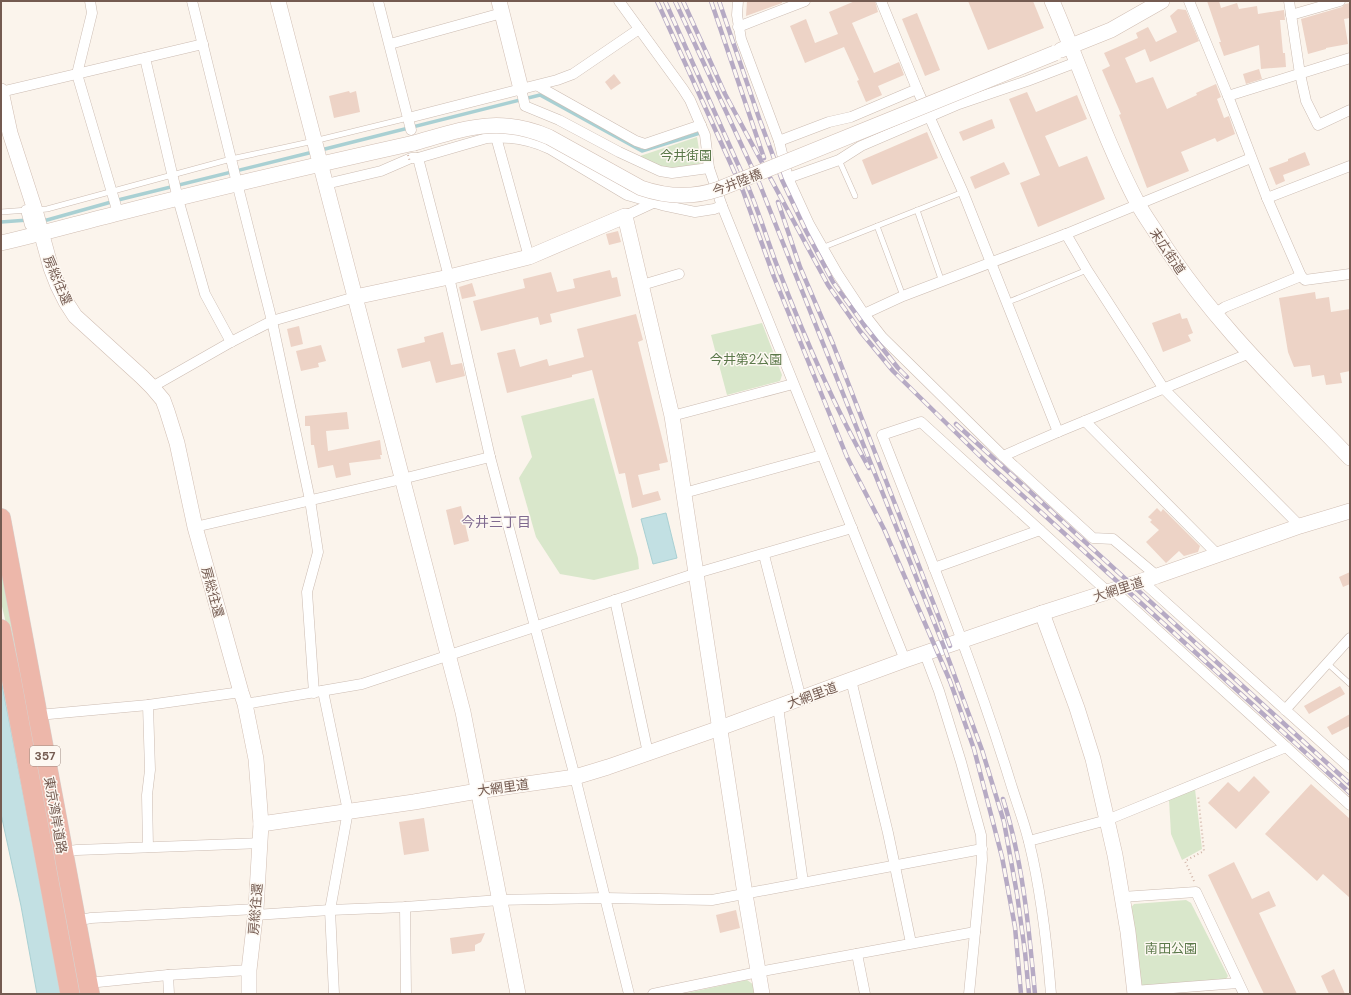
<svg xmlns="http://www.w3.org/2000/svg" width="1351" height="995" font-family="'DM Sans','Noto Sans JP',sans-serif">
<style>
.green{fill:#d9e7cb}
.water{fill:#c2e0e3;stroke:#a9d0d3}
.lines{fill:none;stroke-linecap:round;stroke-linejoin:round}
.stream{stroke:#a9d0d3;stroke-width:3.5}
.building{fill:#edd3c6}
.lane-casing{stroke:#ccbcb2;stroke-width:6}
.street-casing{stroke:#ccbcb2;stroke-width:11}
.secondary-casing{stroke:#d1beb3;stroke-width:16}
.highway-casing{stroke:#d8d1ce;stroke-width:20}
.path{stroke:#d2b6a9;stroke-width:2;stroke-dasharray:1 3;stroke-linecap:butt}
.lane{stroke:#fff;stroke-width:5}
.street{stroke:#fff;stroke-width:10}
.secondary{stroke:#fff;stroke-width:15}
.highway{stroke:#edb7aa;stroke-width:19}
.rail-casing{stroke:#b6aac4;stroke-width:4.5}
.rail{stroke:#fdf8f2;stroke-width:3;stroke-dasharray:9;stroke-linecap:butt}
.secondary-bridge-casing{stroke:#d1beb3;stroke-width:16;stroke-linecap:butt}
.path-bridge{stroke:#d2b6a9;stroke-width:2;stroke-dasharray:1 3;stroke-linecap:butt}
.secondary-bridge{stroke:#fff;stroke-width:15}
.labels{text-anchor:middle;stroke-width:3;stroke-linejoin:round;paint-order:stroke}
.shield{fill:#fdf8f2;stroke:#9d8a81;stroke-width:1}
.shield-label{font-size:12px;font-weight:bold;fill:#745b51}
.park-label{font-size:13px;fill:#5b784a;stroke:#fdf8f2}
.street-label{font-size:13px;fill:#745b51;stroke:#fdf8f2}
.neighbourhood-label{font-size:14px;fill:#7f698f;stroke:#fdf8f2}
</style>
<rect width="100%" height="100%" fill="#fbf4ec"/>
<g class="green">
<polygon points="697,137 701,162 695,169 664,170 637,157"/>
<polygon points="762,323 782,375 780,381 727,395 711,335"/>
<polygon points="594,398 638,558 639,569 594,580 560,574 536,537 519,478 532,457 521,416"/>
<polygon points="1,553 81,994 75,994 17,671 1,602"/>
<polygon points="1195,789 1202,849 1182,860 1171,834 1169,800"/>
<polygon points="1186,900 1191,903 1228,976 1224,982 1146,987 1137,983 1129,910 1134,904"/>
<polygon points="747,980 754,985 755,994 682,994"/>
</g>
<g class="water">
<polygon points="666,513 677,558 653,564 641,519"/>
<polygon points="1,679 55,959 61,994 37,994 21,906 1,814"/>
</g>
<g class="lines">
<g class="stream">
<polyline points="321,150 540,95 642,151 700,133"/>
<polyline points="42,220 47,220 122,199 313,152"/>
<polyline points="1,222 28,220"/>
</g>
</g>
<g class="building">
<polygon points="747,1 782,1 782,3 746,16"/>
<polygon points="855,1 875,1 878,12 852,23 874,73 899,62 904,75 878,86 882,95 866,102 857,81 859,80 844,47 805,63 790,26 806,19 815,43 838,34 829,12"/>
<polygon points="968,1 1033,1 1044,28 988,50"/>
<polygon points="1207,1 1219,1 1221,8 1237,3 1239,9 1257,6 1258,14 1284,10 1285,20 1280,20 1283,53 1285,53 1286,67 1261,69 1259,45 1224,56 1219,42 1221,42"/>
<polygon points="1350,3 1350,18 1344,19 1348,44 1326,48 1326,49 1308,54 1301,19 1342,7 1345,4"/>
<polygon points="1178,9 1186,10 1199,41 1150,62 1145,49 1125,58 1136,83 1153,77 1167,109 1197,95 1196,93 1216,84 1221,97 1217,99 1224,118 1229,116 1235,134 1217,142 1215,138 1181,152 1189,171 1147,188 1119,115 1121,114 1102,70 1110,66 1104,53 1138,38 1136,33 1148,27 1156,42 1177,32 1170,16"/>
<polygon points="917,13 940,70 925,76 902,19"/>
<polygon points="1259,69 1262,79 1246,84 1243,74"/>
<polygon points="614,74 621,83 611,90 605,82"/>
<polygon points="349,91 350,93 356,91 360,112 334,118 329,96"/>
<polygon points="1027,92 1036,112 1077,95 1087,119 1045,136 1059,167 1087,156 1105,199 1038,227 1020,183 1040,175 1009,99"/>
<polygon points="992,119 995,128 963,141 959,132"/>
<polygon points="927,132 938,158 872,185 862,160"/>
<polygon points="1305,152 1310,165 1283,175 1285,181 1276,185 1269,168 1288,161 1288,159"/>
<polygon points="1004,162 1010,174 975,189 970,177"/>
<polygon points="618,231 621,242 609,245 606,234"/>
<polygon points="610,270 612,278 617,277 621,296 550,314 552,322 540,325 538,317 481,331 473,301 525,288 523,279 551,272 557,292 575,288 573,279"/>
<polygon points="472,283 476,296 462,299 459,287"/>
<polygon points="1315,292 1316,299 1329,297 1331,312 1350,309 1350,371 1340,373 1342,383 1326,385 1324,375 1312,377 1310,365 1294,367 1288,352 1279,298"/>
<polygon points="1180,313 1182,319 1187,318 1193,333 1188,335 1191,341 1163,352 1152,323"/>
<polygon points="636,314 643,340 638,342 668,462 659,464 660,470 638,475 643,495 658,491 661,500 632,508 625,473 619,474 592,370 572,375 572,377 507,393 497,353 515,349 520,367 547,359 549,366 584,357 577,329"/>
<polygon points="299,326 303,344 291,347 287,329"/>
<polygon points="443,332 451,365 462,363 465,376 436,383 430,361 402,368 397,349 425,342 424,337"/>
<polygon points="321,345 326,361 318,363 319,367 301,371 296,351"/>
<polygon points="347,412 349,429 326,431 328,451 380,440 382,455 380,455 381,459 349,463 351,475 336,478 333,465 318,468 314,445 311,445 310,426 305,426 305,416"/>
<polygon points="461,506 469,541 454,545 446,510"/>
<polygon points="1157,508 1161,512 1163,509 1200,546 1198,552 1184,556 1179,551 1166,563 1146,542 1159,530 1150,522 1152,520 1148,517"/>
<polygon points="1350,572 1350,584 1343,587 1339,577"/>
<polygon points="1340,686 1345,694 1309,714 1304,706"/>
<polygon points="1350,714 1350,726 1332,735 1327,727"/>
<polygon points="1254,776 1270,792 1236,829 1208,803 1228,782 1239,792"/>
<polygon points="1311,784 1350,819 1350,898 1323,874 1317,881 1265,834"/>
<polygon points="424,818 429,851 404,855 399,822"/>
<polygon points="1234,862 1252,899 1269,891 1276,906 1259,913 1297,994 1264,994 1253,971 1208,875"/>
<polygon points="736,910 740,928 720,933 716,915"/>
<polygon points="485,933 481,942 475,945 475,951 452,954 450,938"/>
<polygon points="1334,969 1345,994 1329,994 1321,976"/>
</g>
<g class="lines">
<defs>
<g id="lane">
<polyline points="839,160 855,196"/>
<polyline points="36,210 47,209 231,159 314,141 408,118"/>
<polyline points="917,210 942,282"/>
<polyline points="1,212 28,210"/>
<polyline points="877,226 903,296"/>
<polyline points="824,247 963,192"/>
<polyline points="1006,303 1087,270"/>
<polyline points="1327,663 1350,684"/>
</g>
<g id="street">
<polyline points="90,1 92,13 77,74 118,213"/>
<polyline points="192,1 237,183 272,321 310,500 318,552 307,592 314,693"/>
<polyline points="378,1 411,130"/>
<polyline points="619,1 683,89 690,100 705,135 709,168 722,206 905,660"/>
<polyline points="738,1 737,15 741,39 779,141 788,178 809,224 837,273 864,314 882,337 1003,456 1093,538 1113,539 1157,576"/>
<polyline points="881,1 917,89 963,192 1058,432"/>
<polyline points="1189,1 1228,96 1267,198 1301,276 1305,280 1350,274"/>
<polyline points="1289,1 1300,74 1306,101 1318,125 1350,110"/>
<polyline points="1291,15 1340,1"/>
<polyline points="738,27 805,1"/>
<polyline points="390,44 502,13"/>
<polyline points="145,58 178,199 205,294 231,342"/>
<polyline points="538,86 636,141 645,144 701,125"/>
<polyline points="521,89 525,106 559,120 619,152 660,171 672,173 709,168"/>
<polyline points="1,92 203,44"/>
<polyline points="1228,96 1350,58"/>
<polyline points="408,118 557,80 573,74 639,29"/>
<polyline points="496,137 529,257"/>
<polyline points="779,141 829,122 851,117 917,89"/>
<polyline points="788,178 839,160 861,146 959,104 1027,81 1077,62"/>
<polyline points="326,184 381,171 411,158 418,158"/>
<polyline points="1267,198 1350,166"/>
<polyline points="26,210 30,225"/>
<polyline points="625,216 653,203"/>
<polyline points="1066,234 1087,270 1164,389 1300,526"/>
<polyline points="642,285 679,274"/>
<polyline points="864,314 903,296 1066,234 1251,158"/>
<polyline points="1214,314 1225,307 1301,276"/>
<polyline points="152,387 231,342 272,321 355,297"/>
<polyline points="672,416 793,384"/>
<polyline points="1085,421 1218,555"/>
<polyline points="1003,456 1058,432 1250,353"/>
<polyline points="684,493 822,455"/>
<polyline points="195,527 402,479 490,457"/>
<polyline points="764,555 801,699"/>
<polyline points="934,568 1040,530"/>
<polyline points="1142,581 1350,768"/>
<polyline points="1113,590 1350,805"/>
<polyline points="615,600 648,753"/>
<polyline points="925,654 939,691 961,762 981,835 982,860 969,994"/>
<polyline points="851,680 888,833 911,943"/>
<polyline points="323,691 348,811 330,910 334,994"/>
<polyline points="245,704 362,684 697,573 852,528"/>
<polyline points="148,705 150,770 147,795 148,847"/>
<polyline points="778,707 803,882"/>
<polyline points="1285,710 1350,638"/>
<polyline points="38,715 148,705 241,692"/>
<polyline points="1029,841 1107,820 1286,747"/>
<polyline points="63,852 77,850 260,843"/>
<polyline points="1122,897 1196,892 1244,994"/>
<polyline points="405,907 406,994"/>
<polyline points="255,915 330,910 405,907 500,900 605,898 712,900 982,849"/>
<polyline points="75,921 91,918 256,909"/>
<polyline points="857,954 865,994"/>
<polyline points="168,975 169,994"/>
<polyline points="88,983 168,975 249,970"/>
<polyline points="1134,991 1238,983"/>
<path d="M629,994L575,777L490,457L449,277L418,158L487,138C508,136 531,140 550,149L627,195L662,205L695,212L714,209L722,206"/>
<polyline points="653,994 758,972 975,932"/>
<path d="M1051,994C1047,944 1041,890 1029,842C1024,821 1016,801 1010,781C974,664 927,550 882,435L921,422L1108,592"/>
</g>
<g id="secondary">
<polyline points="278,1 463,712 518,994"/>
<polyline points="499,1 521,89"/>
<path d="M1052,1C1081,68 1104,139 1138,204C1144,215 1152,226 1159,237C1211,320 1283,388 1350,458"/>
<polyline points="1061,50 1111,30 1162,1"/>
<polyline points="1,91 10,133 35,210 51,268 58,286 66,302 75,316 142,377 152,387 163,400 167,411 177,443 195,527 241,692 245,704 256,759 261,824 256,909 249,970 249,994"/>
<path d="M1,243C41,234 79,223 119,213C217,188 315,165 414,143"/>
<polyline points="355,297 449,277 529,257 625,216 672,416 745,894 762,994"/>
<polyline points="1042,613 1077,708 1093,759 1115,855 1128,932 1135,994"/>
<polyline points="261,824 414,802 478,791 575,777 608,767 720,728 905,660 1042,613 1157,576 1300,526 1350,511"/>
</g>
<g id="highway">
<polyline points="1,518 90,994"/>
<polyline points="1,629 11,677 70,994"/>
</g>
</defs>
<use href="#lane" class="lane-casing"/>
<use href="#street" class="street-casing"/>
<use href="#secondary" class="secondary-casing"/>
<use href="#highway" class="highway-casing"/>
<polyline class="path" points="1194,881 1185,861 1204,851 1198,795"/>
<use href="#lane" class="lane"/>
<use href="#street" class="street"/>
<use href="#secondary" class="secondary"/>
<use href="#highway" class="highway"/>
<defs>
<g id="rail">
<polyline points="657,1 743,191 774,277 847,457 884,529 950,681 974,749 1002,857 1015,927 1021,994"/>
<path d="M665,1L749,189C759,213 767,239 776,263C803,334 832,403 869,468"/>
<polyline points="675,1 760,185 777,228 944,647 982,750 1004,822 1017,894 1025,952 1029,994"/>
<polyline points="683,1 725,94 828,285 860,331 893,371 988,464 1350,793"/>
<polyline points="711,1 764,158"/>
<polyline points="719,1 759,118 782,180 806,231 833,282 864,325 898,368 907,377"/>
<polyline points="778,202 800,267 833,344 950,646"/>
<polyline points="956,424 1350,784"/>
<path d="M1003,799C1023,862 1029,929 1035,994"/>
</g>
</defs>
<use href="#rail" class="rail-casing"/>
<use href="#rail" class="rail"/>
<defs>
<path id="secondary-bridge" d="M414,143C464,129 498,115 549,137L641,188C667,197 693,198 719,189L1055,53"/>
</defs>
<use href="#secondary-bridge" class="secondary-bridge-casing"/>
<polyline class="path-bridge" points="408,155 410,162"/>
<use href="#secondary-bridge" class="secondary-bridge"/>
</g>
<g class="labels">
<rect class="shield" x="30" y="746" width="30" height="20" rx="3"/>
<g class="shield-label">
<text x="45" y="760">357</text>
</g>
<g class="park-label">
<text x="686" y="160">今井街園</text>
<text x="746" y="364">今井第2公園</text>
<text x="1171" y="953">南田公園</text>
</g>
<g class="street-label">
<text transform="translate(737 182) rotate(-21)" y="5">今井陸橋</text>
<text transform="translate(1168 251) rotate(56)" y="5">末広街道</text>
<text transform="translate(58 280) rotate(67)" y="5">房総往還</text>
<text transform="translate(1118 589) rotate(-18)" y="5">大網里道</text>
<text transform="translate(213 592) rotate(75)" y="5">房総往還</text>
<text transform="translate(812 695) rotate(-20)" y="5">大網里道</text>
<text transform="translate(503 787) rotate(-8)" y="5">大網里道</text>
<text transform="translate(56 815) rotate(80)" y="5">東京湾岸道路</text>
<text transform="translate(255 909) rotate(-85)" y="5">房総往還</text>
</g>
<g class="neighbourhood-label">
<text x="496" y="527">今井三丁目</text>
</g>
</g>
<rect width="1351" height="995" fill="none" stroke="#745b51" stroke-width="4"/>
</svg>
